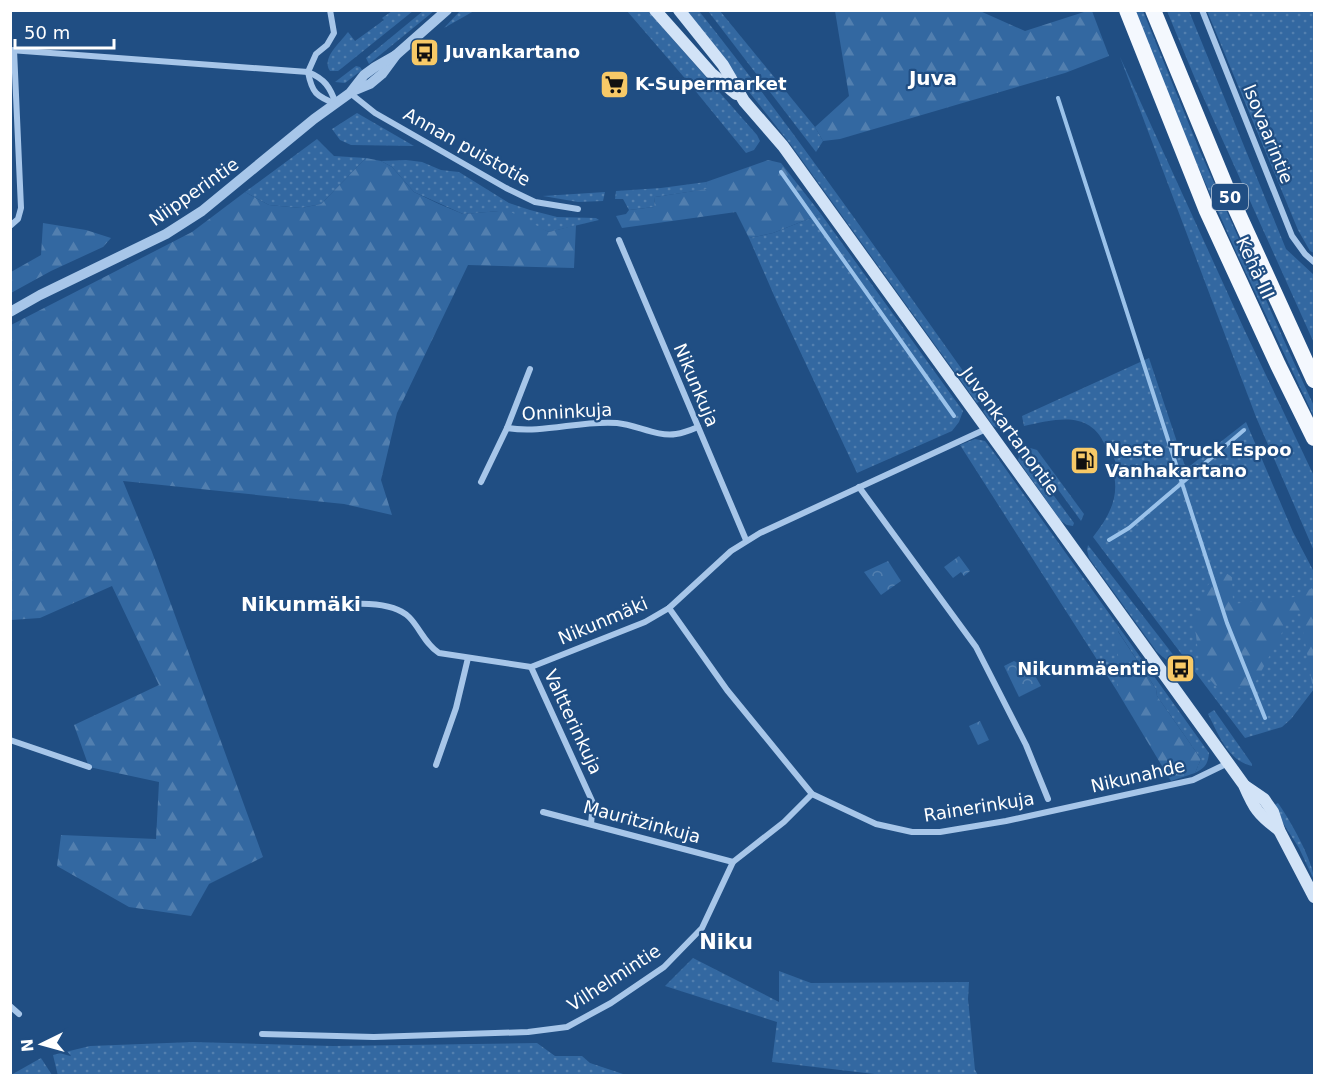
<svg xmlns="http://www.w3.org/2000/svg" width="1325" height="1086" font-family="'DejaVu Sans',sans-serif">
<style>
.grass{fill:url(#grass-dots)}
.forest{fill:url(#forest-firs)}
.park{fill:url(#park-crowns)}
.lines{fill:none;stroke-linecap:round;stroke-linejoin:round}
.stream{stroke:#9ac2ea;stroke-width:4}
.minor{stroke:#a7c6e9;stroke-width:6}
.tertiary{stroke:#a7c6e9;stroke-width:10}
.secondary{stroke:#d2e3f7;stroke-width:12}
.trunk{stroke:#f4f8fe;stroke-width:16}
.labels{text-anchor:middle;stroke-width:4.5;stroke-linejoin:round;paint-order:stroke}
.shield{fill:#204e83;stroke:#bccada;stroke-width:1.5}
.shield-label{font-size:16px;font-weight:bold;fill:#fff}
.poi-label{font-size:18px;font-weight:bold;fill:#fff;stroke:#204e83;text-anchor:start}
.street-label{font-size:18px;fill:#fff;stroke:#204e83}
.neighbourhood-label{font-size:20px;font-weight:bold;fill:#fff;stroke:#204e83}
.quarter-label{font-size:21px;font-weight:bold;fill:#fff;stroke:#204e83}
</style>
<defs>
<pattern id="grass-dots" width="8" height="8" patternUnits="userSpaceOnUse" patternTransform="scale(1.5)"><rect width="8" height="8" fill="#3368a1"/><path d="M2 2h.1M6 6h.1" fill="none" stroke="#527faf" stroke-width="1.8" stroke-linecap="round"/></pattern>
<pattern id="forest-firs" width="22" height="20" patternUnits="userSpaceOnUse" patternTransform="scale(1.5)"><rect width="22" height="20" fill="#3368a1"/><path d="M5 1l3.5 6h-7zM16 11l3.5 6h-7z" fill="#527faf"/></pattern>
<pattern id="park-crowns" width="20" height="18" patternUnits="userSpaceOnUse" patternTransform="scale(1.5)"><rect width="20" height="18" fill="#3368a1"/><path d="M2 6a3 3 0 1 1 6 0M12 15a3 3 0 1 1 6 0" fill="none" stroke="#527faf"/></pattern>
</defs>
<rect width="100%" height="100%" fill="#204e83"/>
<g class="grass">
<polygon points="460,10 474,11 444,28 460,11"/>
<path d="M392,11H413L342,68L338,71H330C321,58 340,43 348,32L355,41L384,20L382,18Z"/>
<polygon points="423,11 434,11 369,64 366,58"/>
<polygon points="627,11 648,11 757,135 760,141 754,150 746,153 689,83"/>
<path d="M685,11H699C799,136 890,269 983,399L977,403L791,145Z"/>
<polygon points="708,11 720,11 815,127 823,141 816,152"/>
<polygon points="1135,11 1143,11 1199,149 1291,356 1314,406 1314,417 1237,254 1192,153"/>
<polygon points="1167,11 1189,11 1286,249 1314,275 1314,343 1196,81"/>
<polygon points="1207,11 1314,11 1314,253 1310,251 1298,230"/>
<polygon points="1120,57 1244,329 1314,476 1314,551 1256,417"/>
<polygon points="356,66 360,67 362,70 345,83 335,82"/>
<polygon points="357,113 414,146 351,145 340,140 332,129"/>
<polygon points="317,139 334,156 366,158 321,204 301,208 269,205 245,192"/>
<polygon points="406,160 422,162 441,170 459,172 509,203 530,210 557,217 596,218 599,220 549,232 499,211 463,214 414,192 392,167 381,161"/>
<polygon points="706,182 708,189 655,197 654,207 629,210 623,199 615,199 616,191 661,188"/>
<polygon points="605,192 603,201 578,202 543,196"/>
<polygon points="821,214 963,411 959,422 952,431 857,473 776,300 749,238 773,233"/>
<path d="M1149,358L1186,469L1246,422L1293,532L1314,572V689L1291,719L1282,727L1245,738L1093,537C1110,515 1122,494 1111,465L1116,463L1110,449L1107,450C1092,409 1058,419 1024,426L1022,416Z"/>
<polygon points="989,407 1006,430 1005,431 993,426 983,411"/>
<path d="M975,439L985,441L992,450L1209,753C1208,764 1205,768 1195,773L1201,759L1157,696L1156,689L1118,631L1117,691L960,445Z"/>
<polygon points="1027,447 1037,450 1084,514 1081,521"/>
<polygon points="1021,451 1074,523 1073,526 1067,525 1061,521 1018,460"/>
<polygon points="1088,545 1178,661 1178,664 1175,667 1157,652 1089,558 1087,550"/>
<path d="M1214,710L1252,764V766C1227,760 1219,735 1208,714Z"/>
<path d="M1278,803C1289,818 1314,862 1314,880L1299,848L1272,806Z"/>
<polygon points="693,958 779,1002 779,971 811,983 969,982 968,999 975,1070 978,1075 883,1075 772,1062 777,1022 665,986"/>
<polygon points="193,1042 333,1046 537,1043 555,1056 582,1056 590,1063 626,1075 58,1076 53,1055 90,1046"/>
<polygon points="41,1058 52,1075 11,1075"/>
</g>
<g class="forest">
<polygon points="835,11 980,11 1025,31 1084,12 1084,11 1092,11 1109,56 1065,73 840,139 823,141 815,127 849,96"/>
<polygon points="366,158 381,161 392,167 414,192 439,204 463,214 499,211 503,208 549,232 576,225 574,268 468,265 397,413 381,480 392,515 344,504 123,481 152,552 263,857 209,884 191,916 129,907 57,866 61,835 156,839 159,782 89,767 74,725 159,685 112,586 40,618 11,620 11,325 192,232 245,192 269,205 301,208 321,204"/>
<polygon points="768,160 781,163 821,214 773,233 749,238 736,212 622,228 616,216 626,214 629,210 654,207 655,197 707,189 706,182"/>
<polygon points="43,223 86,230 111,238 103,247 51,271 11,293 11,272 41,255"/>
<polygon points="1226,573 1232,577 1233,604 1295,597 1314,587 1314,686 1312,683 1300,611 1293,612 1254,685 1220,691 1200,668 1194,619 1208,585 1216,577"/>
<polygon points="1117,630 1156,689 1157,696 1201,759 1195,773 1171,781 1117,691"/>
</g>
<g class="park">
<polygon points="959,556 970,571 964,576 961,572 953,578 944,567"/>
<polygon points="888,561 901,581 881,595 864,572"/>
<polygon points="1014,661 1031,669 1041,686 1019,697 1004,666"/>
<polygon points="980,721 989,740 978,745 969,726"/>
</g>
<g class="lines">
<g class="stream">
<polyline points="1058,98 1227,623 1265,718"/>
<polyline points="781,172 954,416"/>
<polyline points="1109,540 1129,528 1244,430"/>
</g>
<g class="minor">
<polyline points="1202,10 1292,236 1305,254 1314,262"/>
<path d="M10,50L308,72C325,79 330,87 336,104"/>
<polyline points="308,72 316,54 327,45 334,33 330,10"/>
<path d="M308,72C312,93 316,96 336,104"/>
<polyline points="350,93 375,113 506,188 535,202 578,209"/>
<polyline points="10,226 18,219 21,208 14,50"/>
<polyline points="619,240 746,540"/>
<path d="M507,428C544,434 580,420 617,423C637,425 657,437 676,434C684,433 691,430 698,427"/>
<polyline points="481,482 507,428 530,369"/>
<polyline points="859,487 976,647 1026,745 1048,799"/>
<path d="M312,607C337,605 389,597 409,617C420,628 425,644 439,653L531,667L645,622L669,608L731,551L760,533L986,429"/>
<polyline points="669,608 727,690 812,794 876,824 912,832 940,832 1006,821 1193,780 1228,763"/>
<polyline points="531,667 593,803 591,824"/>
<polyline points="10,740 89,767"/>
<polyline points="436,765 456,708 468,658"/>
<polyline points="543,812 733,862"/>
<polyline points="10,1006 19,1014"/>
<polyline points="262,1034 374,1037 528,1032 567,1027 611,1003 664,967 702,928 733,862 784,822 812,794"/>
</g>
<g class="tertiary">
<polyline points="353,91 370,84 382,74 396,55 447,10"/>
<polyline points="10,312 40,295 166,234 202,211 314,119 350,93 364,75 375,67 396,55"/>
</g>
<g class="secondary">
<polyline points="655,10 711,73 736,94"/>
<path d="M679,10L723,65L744,101L783,146L1244,785C1254,808 1258,815 1279,830"/>
<polyline points="1245,786 1264,799 1273,812 1279,830 1314,897"/>
</g>
<g class="trunk">
<polyline points="1127,10 1207,211 1278,365 1314,438"/>
<polyline points="1153,10 1225,185 1314,380"/>
</g>
</g>
<defs>
<symbol id="bus-square" viewBox="-11 -11 22 22"><rect x="-9" y="-9" width="18" height="18" rx="4" fill="#f7c967" stroke="#204e83"/><path d="M-5-6H5V4H4V6H2V4H-2V6H-4V4H-5ZM-3.5-4V0h7V-4ZM-3.5 1.2v1.5H-2V1.2ZM2 1.2v1.5H3.5V1.2Z" fill="#111"/></symbol>
<symbol id="supermarket-square" viewBox="-11 -11 22 22"><rect x="-9" y="-9" width="18" height="18" rx="4" fill="#f7c967" stroke="#204e83"/><path d="M-6-5.5h2.5l.6 2H6L4.5 2H-2.5L-4.4-4H-6ZM-1.5 3.2a1.3 1.3 0 1 0 .1 0ZM3 3.2a1.3 1.3 0 1 0 .1 0Z" fill="#111"/></symbol>
<symbol id="fuel-square" viewBox="-11 -11 22 22"><rect x="-9" y="-9" width="18" height="18" rx="4" fill="#f7c967" stroke="#204e83"/><path d="M-5.5-6h7V0h2V4h1.3V-2.5L3-4.5l.8-.8L6-3V5H2.5V1h-1V6h-7ZM-4.2-4.7v3.2H.2V-4.7Z" fill="#111"/></symbol>
</defs>
<g fill-rule="evenodd">
<use href="#bus-square" x="408" y="36" width="33" height="33"/>
<use href="#supermarket-square" x="598" y="68" width="33" height="33"/>
<use href="#fuel-square" x="1068" y="444" width="33" height="33"/>
<use href="#bus-square" x="1164" y="652" width="33" height="33"/>
</g>
<g class="labels">
<rect class="shield" x="1212" y="184" width="36" height="26" rx="4.5"/>
<g class="shield-label">
<text x="1230" y="203">50</text>
</g>
<g class="poi-label">
<text x="445" y="58">Juvankartano</text>
<text x="635" y="90">K-Supermarket</text>
<text x="1105" y="456">Neste Truck Espoo<tspan x="1105" dy="21">Vanhakartano</tspan></text>
<text x="1159" y="675" text-anchor="end">Nikunmäentie</text>
</g>
<g class="street-label">
<text transform="translate(1268 134) rotate(68)" y="6">Isovaarintie</text>
<text transform="translate(467 147) rotate(29)" y="6">Annan puistotie</text>
<text transform="translate(194 192) rotate(-35)" y="6">Niipperintie</text>
<text transform="translate(1255 268) rotate(65)" y="6">Kehä III</text>
<text transform="translate(696 385) rotate(67)" y="6">Nikunkuja</text>
<text transform="translate(567 412) rotate(-3)" y="6">Onninkuja</text>
<text transform="translate(1010 431) rotate(54)" y="6">Juvankartanontie</text>
<text transform="translate(603 621) rotate(-23)" y="6">Nikunmäki</text>
<text transform="translate(573 722) rotate(65)" y="6">Valtterinkuja</text>
<text transform="translate(1138 776) rotate(-13)" y="6">Nikunahde</text>
<text transform="translate(979 807) rotate(-9)" y="6">Rainerinkuja</text>
<text transform="translate(642 822) rotate(15)" y="6">Mauritzinkuja</text>
<text transform="translate(614 978) rotate(-33)" y="6">Vilhelmintie</text>
</g>
<g class="neighbourhood-label">
<text x="933" y="85">Juva</text>
<text x="301" y="611">Nikunmäki</text>
</g>
<g class="quarter-label">
<text x="726" y="949">Niku</text>
</g>
</g>
<rect width="1325" height="1086" fill="none" stroke="#ffffff" stroke-width="24"/>
<g transform="translate(42 1044) rotate(265)" stroke="#204e83" stroke-width="4.5" paint-order="stroke">
<path d="M0-4.5L10 22L0 15L-10 22Z" fill="#ffffff"/>
<text y="-9" font-size="16" font-weight="bold" text-anchor="middle" fill="#ffffff">N</text>
</g>
<path d="M15 39v9h99v-9" fill="none" stroke="#ffffff" stroke-width="3"/>
<text x="24" y="39" font-size="18" fill="#ffffff" stroke="#204e83" stroke-width="4.5" paint-order="stroke">50 m</text>
</svg>
